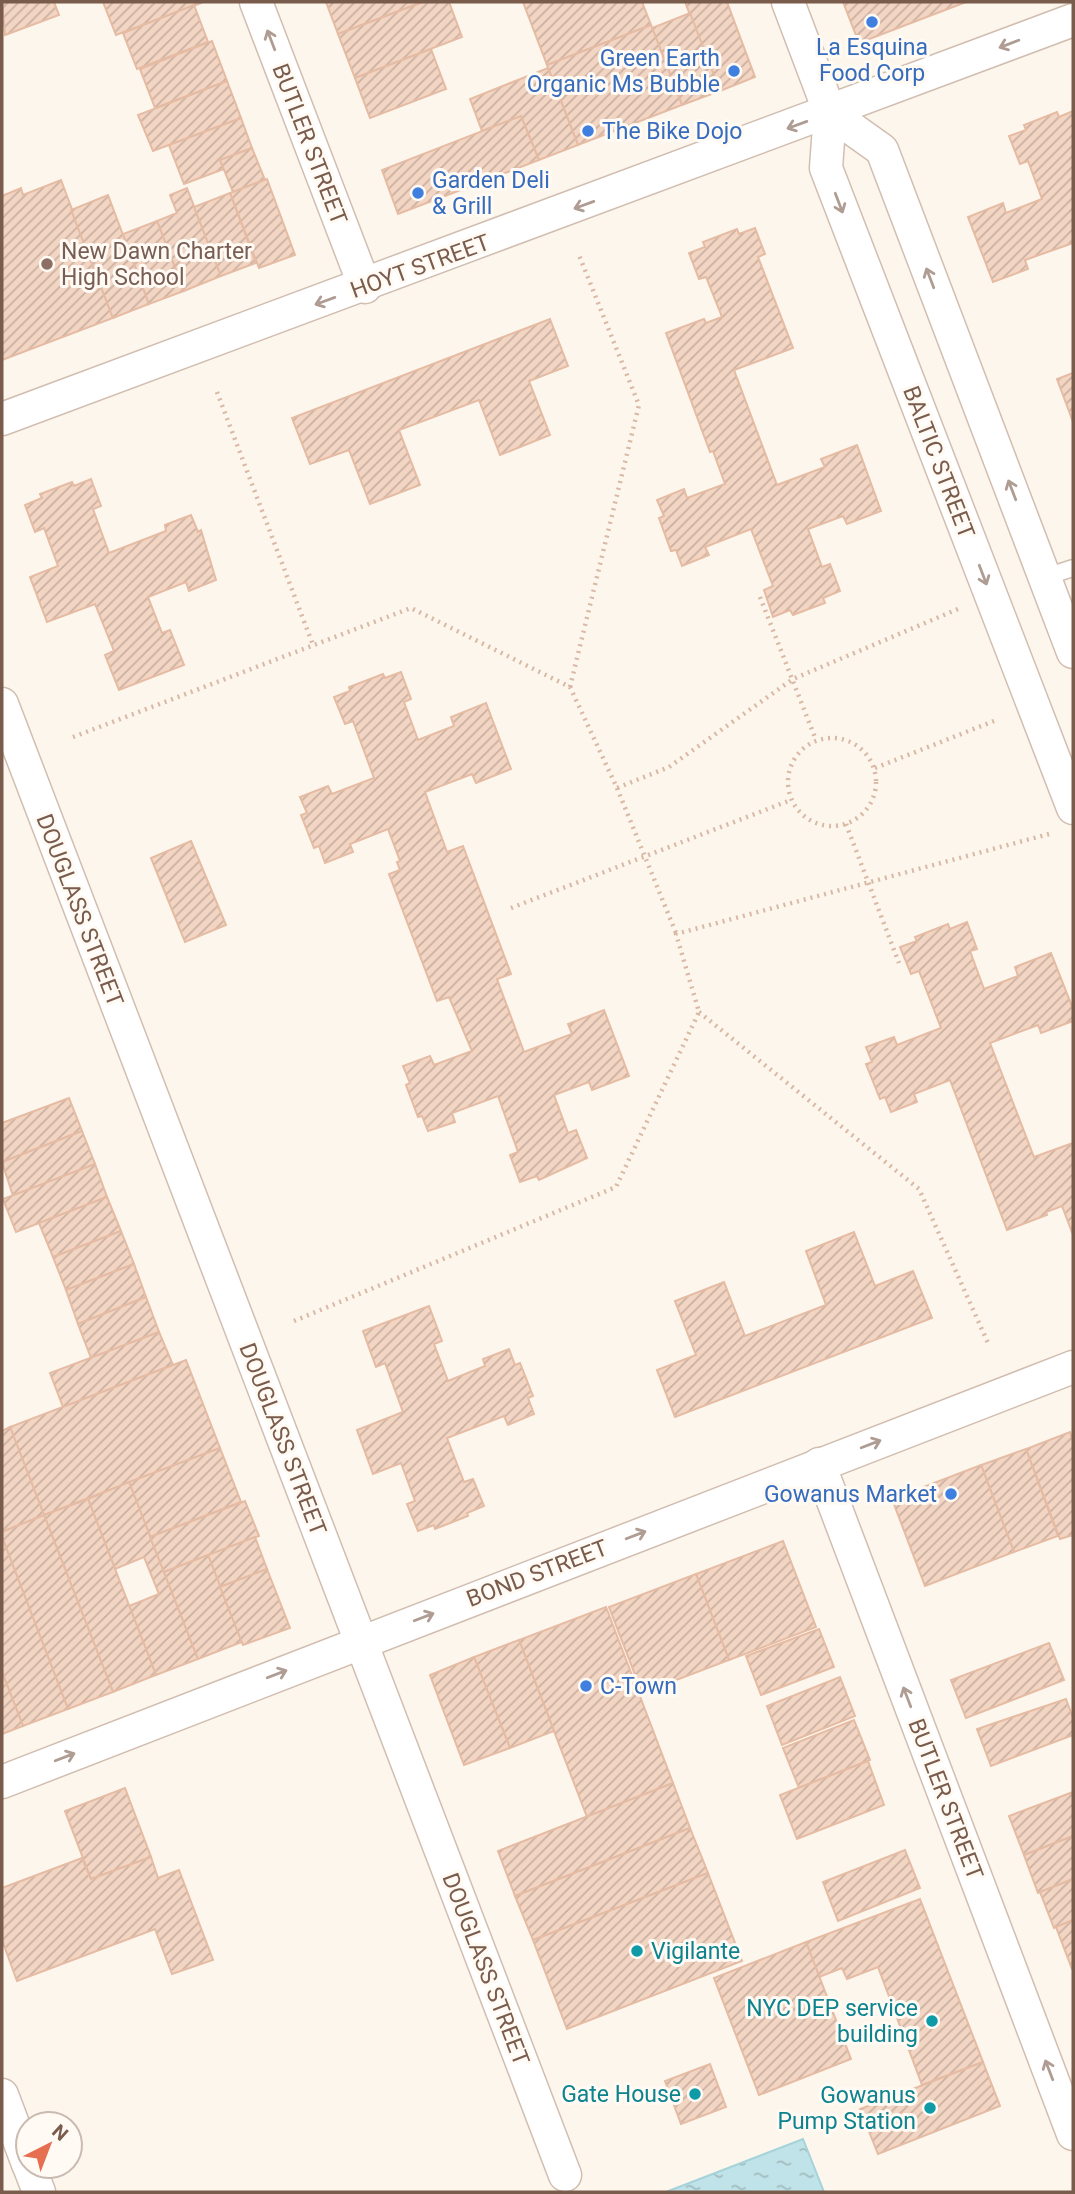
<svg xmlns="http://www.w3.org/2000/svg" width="1075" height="2194" font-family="Roboto,sans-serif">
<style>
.water{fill:url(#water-ripples);stroke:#a5d3da;stroke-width:2}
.building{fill:url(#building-hatch);stroke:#e6bba3;stroke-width:2}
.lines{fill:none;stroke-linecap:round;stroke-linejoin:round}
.service-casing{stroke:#d1beb0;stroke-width:19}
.minor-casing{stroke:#d1beb0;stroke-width:35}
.path{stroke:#d9b8a5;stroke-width:4.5;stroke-dasharray:2 5;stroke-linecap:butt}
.service{stroke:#fff;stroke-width:16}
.minor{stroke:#fff;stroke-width:32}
.oneway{stroke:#af9d94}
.shop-dot{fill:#3f7fe0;stroke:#fffaf3;stroke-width:2.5}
.education-dot{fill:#8d6e63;stroke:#fffaf3;stroke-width:2.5}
.culture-dot{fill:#0f9aa8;stroke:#fffaf3;stroke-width:2.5}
.labels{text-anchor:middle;stroke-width:6;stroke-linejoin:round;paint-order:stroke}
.shop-label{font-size:23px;fill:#366cbe;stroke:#fffaf3;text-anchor:start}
.street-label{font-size:23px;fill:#7a5c4d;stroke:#fffaf3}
.education-label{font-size:23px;fill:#785e54;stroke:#fffaf3;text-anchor:start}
.culture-label{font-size:23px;fill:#0d838f;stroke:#fffaf3;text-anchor:end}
</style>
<defs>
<pattern id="water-ripples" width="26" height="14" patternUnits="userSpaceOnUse" patternTransform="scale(1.75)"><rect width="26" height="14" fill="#bfe3e8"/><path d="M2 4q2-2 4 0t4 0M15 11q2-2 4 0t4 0" fill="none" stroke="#a0bbbe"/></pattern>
<pattern id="building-hatch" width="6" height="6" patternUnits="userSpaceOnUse" patternTransform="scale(1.75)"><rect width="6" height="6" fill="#f3d5c3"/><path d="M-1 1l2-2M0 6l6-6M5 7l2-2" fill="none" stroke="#cab0a1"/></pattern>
</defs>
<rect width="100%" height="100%" fill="#fdf6ec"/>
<polygon class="water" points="803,2139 824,2192 666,2192"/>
<g class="building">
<polygon points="2,2 54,2 59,15 5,35"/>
<polygon points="103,2 200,2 201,3 116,35"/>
<polygon points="326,2 416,2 417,4 338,34"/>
<polygon points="423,2 449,2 462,37 355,78 338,34"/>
<polygon points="523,2 642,2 651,25 547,65"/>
<polygon points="685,2 727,2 755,77 720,91"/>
<polygon points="843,2 966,2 859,43"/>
<polygon points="194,5 208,42 137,69 123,33"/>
<polygon points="690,13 720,91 682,105 652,28"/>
<polygon points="651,25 682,105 578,145 547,65"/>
<polygon points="212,41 227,81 155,108 140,69"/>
<polygon points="431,49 446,89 370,118 355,78"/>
<polygon points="548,68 578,145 539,160 521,116 482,131 470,99"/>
<polygon points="227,81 241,118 153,151 138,115"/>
<polygon points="1073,111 1073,243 1025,260 1028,269 993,282 968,217 1003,203 1006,213 1042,199 1028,161 1020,164 1009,136 1026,130 1024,125 1057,112 1059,117"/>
<polygon points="521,116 539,160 398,214 382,170"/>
<polygon points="241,118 252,148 220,160 224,169 184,184 169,145"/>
<polygon points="252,148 265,180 233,192 220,160"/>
<polygon points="267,179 295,255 259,268 230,193"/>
<polygon points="61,180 113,318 2,360 2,196 21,188 23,195"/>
<polygon points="187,188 221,276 184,291 157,221 177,213 170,195"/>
<polygon points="230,193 256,263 221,276 194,207"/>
<polygon points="108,195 149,304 113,318 71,210"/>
<polygon points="157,221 184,291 149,304 123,234"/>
<polygon points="755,228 765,254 758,257 793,348 734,370 777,485 825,467 821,459 857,445 881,511 847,524 843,516 808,529 822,567 830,564 840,591 823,598 825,603 793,615 790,610 773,617 764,590 773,586 751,529 705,547 709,555 682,566 676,550 671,551 659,518 664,516 657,500 684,489 687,498 725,484 713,451 710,452 666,333 704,319 706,323 722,317 706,277 699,279 689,253 705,247 703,242 737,229 739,234"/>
<polygon points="550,319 568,366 529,381 550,435 500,455 479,400 399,430 420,485 370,504 349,450 310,464 292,418"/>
<polygon points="1073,373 1073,422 1057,379"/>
<polygon points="91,479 101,506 93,509 109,553 166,531 165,525 191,515 198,532 201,530 216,580 189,591 186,582 148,597 162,633 170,630 184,665 119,690 105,655 114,651 95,604 47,622 30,577 58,566 44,528 35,532 25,505 42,498 40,494 72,482 74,486"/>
<polygon points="401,672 411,699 404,702 418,740 454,726 451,717 486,703 511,769 476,783 472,774 425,792 447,852 463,846 511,974 497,979 524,1052 572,1034 568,1024 604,1010 629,1076 592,1090 589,1082 554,1095 568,1133 576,1130 587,1158 539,1180 537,1176 520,1182 510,1155 518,1152 498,1096 452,1113 455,1122 428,1131 422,1116 418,1117 406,1085 410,1083 403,1066 430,1056 434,1065 472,1051 449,997 437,1001 389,874 400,870 397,862 400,861 388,829 350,844 353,852 325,863 319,846 314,848 301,815 307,813 300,797 328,786 332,794 374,778 353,721 345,724 334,697 350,691 349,687 383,674 385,678"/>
<polygon points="191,841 226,925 185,942 151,858"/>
<polygon points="967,922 977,949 970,951 984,989 1018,976 1015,967 1051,953 1073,1009 1073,1021 1041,1033 1038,1025 990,1043 1034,1157 1073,1143 1073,1235 1062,1206 1046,1212 1047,1215 1007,1230 950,1080 914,1094 917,1102 891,1112 885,1097 880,1099 866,1064 872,1062 866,1047 894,1037 897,1045 941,1028 919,971 911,974 900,947 917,941 915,937 948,924 950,929"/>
<polygon points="69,1098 82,1131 2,1162 2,1123"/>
<polygon points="82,1131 95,1164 13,1196 2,1162"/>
<polygon points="95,1164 107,1197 16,1232 3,1199"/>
<polygon points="107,1197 121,1231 53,1257 39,1223"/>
<polygon points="121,1231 134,1264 66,1290 53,1257"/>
<polygon points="854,1232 875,1286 913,1271 932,1318 675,1417 657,1370 696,1355 675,1301 724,1282 745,1336 826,1305 806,1251"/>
<polygon points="134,1264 146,1297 78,1324 66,1290"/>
<polygon points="146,1297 159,1332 91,1358 78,1324"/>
<polygon points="429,1306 442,1341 434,1344 448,1381 485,1366 483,1359 509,1349 515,1365 520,1363 533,1396 528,1398 534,1414 508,1425 504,1416 447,1438 464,1482 473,1479 484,1506 467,1513 468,1516 435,1529 434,1525 418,1531 407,1504 415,1501 401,1463 373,1474 357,1430 403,1412 385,1363 376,1367 363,1331"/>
<polygon points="159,1332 173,1365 63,1407 50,1373"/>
<polygon points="186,1360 220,1448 44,1515 10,1427"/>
<polygon points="10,1427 44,1515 2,1532 2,1431"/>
<polygon points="1070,1432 1073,1441 1073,1535 1060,1539 1026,1449"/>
<polygon points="220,1448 241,1502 150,1537 129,1482"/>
<polygon points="1026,1449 1058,1536 1014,1552 981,1465"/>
<polygon points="981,1465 1014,1552 925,1586 892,1499"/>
<polygon points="129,1482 198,1659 156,1675 129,1606 159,1594 144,1557 115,1569 88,1499"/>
<polygon points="88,1499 156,1675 113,1692 44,1515"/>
<polygon points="245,1501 259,1536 164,1572 150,1537"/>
<polygon points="44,1515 113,1692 68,1709 2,1537 2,1532"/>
<polygon points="2,1537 68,1709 23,1726 2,1672"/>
<polygon points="255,1537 267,1569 220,1587 208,1555"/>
<polygon points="783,1541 816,1627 729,1660 696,1574"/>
<polygon points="208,1555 242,1642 198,1659 164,1572"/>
<polygon points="267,1569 290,1628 243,1645 220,1587"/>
<polygon points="696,1574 729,1660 642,1693 609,1607"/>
<polygon points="606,1607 673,1783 587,1817 519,1640"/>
<polygon points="819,1629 834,1667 761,1695 746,1656"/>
<polygon points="519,1640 554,1731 510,1748 474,1657"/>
<polygon points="1049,1643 1064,1680 966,1718 951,1680"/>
<polygon points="474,1657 510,1748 464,1765 430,1675"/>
<polygon points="2,1672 23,1726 2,1734"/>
<polygon points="840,1677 855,1716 782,1745 767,1706"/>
<polygon points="1066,1699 1073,1718 1073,1735 991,1766 977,1729"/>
<polygon points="854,1720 870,1760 799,1788 783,1748"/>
<polygon points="868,1761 884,1805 797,1839 780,1795"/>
<polygon points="673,1783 690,1828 515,1896 498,1851"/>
<polygon points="125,1788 151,1857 91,1879 65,1811"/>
<polygon points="1073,1792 1073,1836 1024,1855 1009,1816"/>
<polygon points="690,1828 708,1873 533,1940 515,1896"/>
<polygon points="1073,1836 1073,1879 1038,1893 1024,1855"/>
<polygon points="905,1850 920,1888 838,1921 823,1882"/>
<polygon points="151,1857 158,1878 179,1870 213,1960 172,1974 155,1929 17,1981 2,1940 2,1888 82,1858 91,1879"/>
<polygon points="708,1873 742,1961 567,2029 533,1940"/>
<polygon points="1073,1879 1073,1920 1054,1928 1040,1892"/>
<polygon points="920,1899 983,2062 922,2085 878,1967 847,1979 842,1968 819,1977 806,1942"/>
<polygon points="1073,1920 1073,1969 1072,1969 1056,1927"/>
<polygon points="806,1942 851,2059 759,2095 714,1978"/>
<polygon points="983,2062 1000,2106 878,2154 860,2109"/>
<polygon points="710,2064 726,2107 681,2124 665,2081"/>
</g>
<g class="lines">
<defs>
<polyline id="service" points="1045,577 1073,568"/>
<g id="minor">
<polyline points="256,2 365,287"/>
<polyline points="788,2 830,113 826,168 1073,808"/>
<polyline points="830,113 882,150 1073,652"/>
<polyline points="2,419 1073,20"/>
<polyline points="2,704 565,2175"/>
<polyline points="819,1464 1073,2134"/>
<polyline points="2,1782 1073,1367"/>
<polyline points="2,2095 28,2164"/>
<polyline points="29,2166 39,2192"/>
</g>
</defs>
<use href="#service" class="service-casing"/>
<use href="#minor" class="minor-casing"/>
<g class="path">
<polyline points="217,392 313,645"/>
<polyline points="760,597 816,740"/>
<polyline points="570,687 639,405 579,255"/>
<polyline points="73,737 411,608 570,687 617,788 669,767 793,679 958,609"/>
<circle cx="832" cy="782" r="44"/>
<polyline points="875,768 994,721"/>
<polyline points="617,788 676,933"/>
<polyline points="846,824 899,963"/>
<polyline points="511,908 791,800"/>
<polyline points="699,1012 919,1189 988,1343"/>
<polyline points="294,1321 616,1187 699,1012 676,934 1049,834"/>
</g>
<use href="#service" class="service"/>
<use href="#minor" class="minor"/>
</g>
<defs><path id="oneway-shaft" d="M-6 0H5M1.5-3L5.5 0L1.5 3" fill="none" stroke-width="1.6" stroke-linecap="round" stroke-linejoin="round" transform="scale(1.75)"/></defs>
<g class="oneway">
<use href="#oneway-shaft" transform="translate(271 40) rotate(-111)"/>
<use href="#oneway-shaft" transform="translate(1009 44) rotate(159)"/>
<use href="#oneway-shaft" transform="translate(797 125) rotate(160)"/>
<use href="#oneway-shaft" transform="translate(839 203) rotate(69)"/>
<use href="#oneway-shaft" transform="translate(584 205) rotate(160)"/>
<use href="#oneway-shaft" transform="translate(930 278) rotate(-111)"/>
<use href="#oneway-shaft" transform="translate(325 301) rotate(160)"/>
<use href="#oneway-shaft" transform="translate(1012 490) rotate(-111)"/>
<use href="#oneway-shaft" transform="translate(983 575) rotate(69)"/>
<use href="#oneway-shaft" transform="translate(871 1444) rotate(-21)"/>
<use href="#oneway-shaft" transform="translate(636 1535) rotate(-21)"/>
<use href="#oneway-shaft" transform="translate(424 1617) rotate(-21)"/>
<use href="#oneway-shaft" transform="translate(277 1674) rotate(-21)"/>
<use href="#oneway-shaft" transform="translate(907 1697) rotate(-111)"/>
<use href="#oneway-shaft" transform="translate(65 1757) rotate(-21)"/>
<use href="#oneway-shaft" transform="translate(1049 2070) rotate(-111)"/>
</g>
<g class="shop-dot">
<circle cx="872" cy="22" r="7"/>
<circle cx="734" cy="71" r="7"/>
<circle cx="588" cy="131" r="7"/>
<circle cx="418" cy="193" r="7"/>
<circle cx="951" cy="1494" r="7"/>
<circle cx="586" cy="1686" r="7"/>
</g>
<circle class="education-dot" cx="47" cy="264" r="7"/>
<g class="culture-dot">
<circle cx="637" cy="1951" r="7"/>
<circle cx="932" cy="2021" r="7"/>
<circle cx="695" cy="2094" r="7"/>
<circle cx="930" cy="2108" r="7"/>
</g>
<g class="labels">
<g class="shop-label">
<text x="872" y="55" text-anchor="middle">La Esquina<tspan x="872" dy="26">Food Corp</tspan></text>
<text x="720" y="66" text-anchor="end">Green Earth<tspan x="720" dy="26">Organic Ms Bubble</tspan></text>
<text x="602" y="139">The Bike Dojo</text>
<text x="432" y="188">Garden Deli<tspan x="432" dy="26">&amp; Grill</tspan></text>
<text x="937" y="1502" text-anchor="end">Gowanus Market</text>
<text x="600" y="1694">C-Town</text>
</g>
<g class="street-label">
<text transform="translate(310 144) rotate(69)" y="8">BUTLER STREET</text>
<text transform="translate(420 266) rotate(-20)" y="8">HOYT STREET</text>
<text transform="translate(939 462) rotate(69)" y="8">BALTIC STREET</text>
<text transform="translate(80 910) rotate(69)" y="8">DOUGLASS STREET</text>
<text transform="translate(283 1439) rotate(69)" y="8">DOUGLASS STREET</text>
<text transform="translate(537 1573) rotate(-21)" y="8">BOND STREET</text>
<text transform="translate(946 1799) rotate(69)" y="8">BUTLER STREET</text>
<text transform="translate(486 1969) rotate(69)" y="8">DOUGLASS STREET</text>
</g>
<g class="education-label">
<text x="61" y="259">New Dawn Charter<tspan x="61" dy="26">High School</tspan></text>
</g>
<g class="culture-label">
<text x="651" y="1959" text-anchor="start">Vigilante</text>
<text x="918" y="2016">NYC DEP service<tspan x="918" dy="26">building</tspan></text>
<text x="681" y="2102">Gate House</text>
<text x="916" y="2103">Gowanus<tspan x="916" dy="26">Pump Station</tspan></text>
</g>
</g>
<rect width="1075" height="2194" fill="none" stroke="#7a5c4d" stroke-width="7"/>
<g transform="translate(49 2145) rotate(42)"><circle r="33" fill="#fffaf3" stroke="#cabbb1" stroke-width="2"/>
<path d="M0-5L12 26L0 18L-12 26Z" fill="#e76f51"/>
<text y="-10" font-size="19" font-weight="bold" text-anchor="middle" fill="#7a5c4d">N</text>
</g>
</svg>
